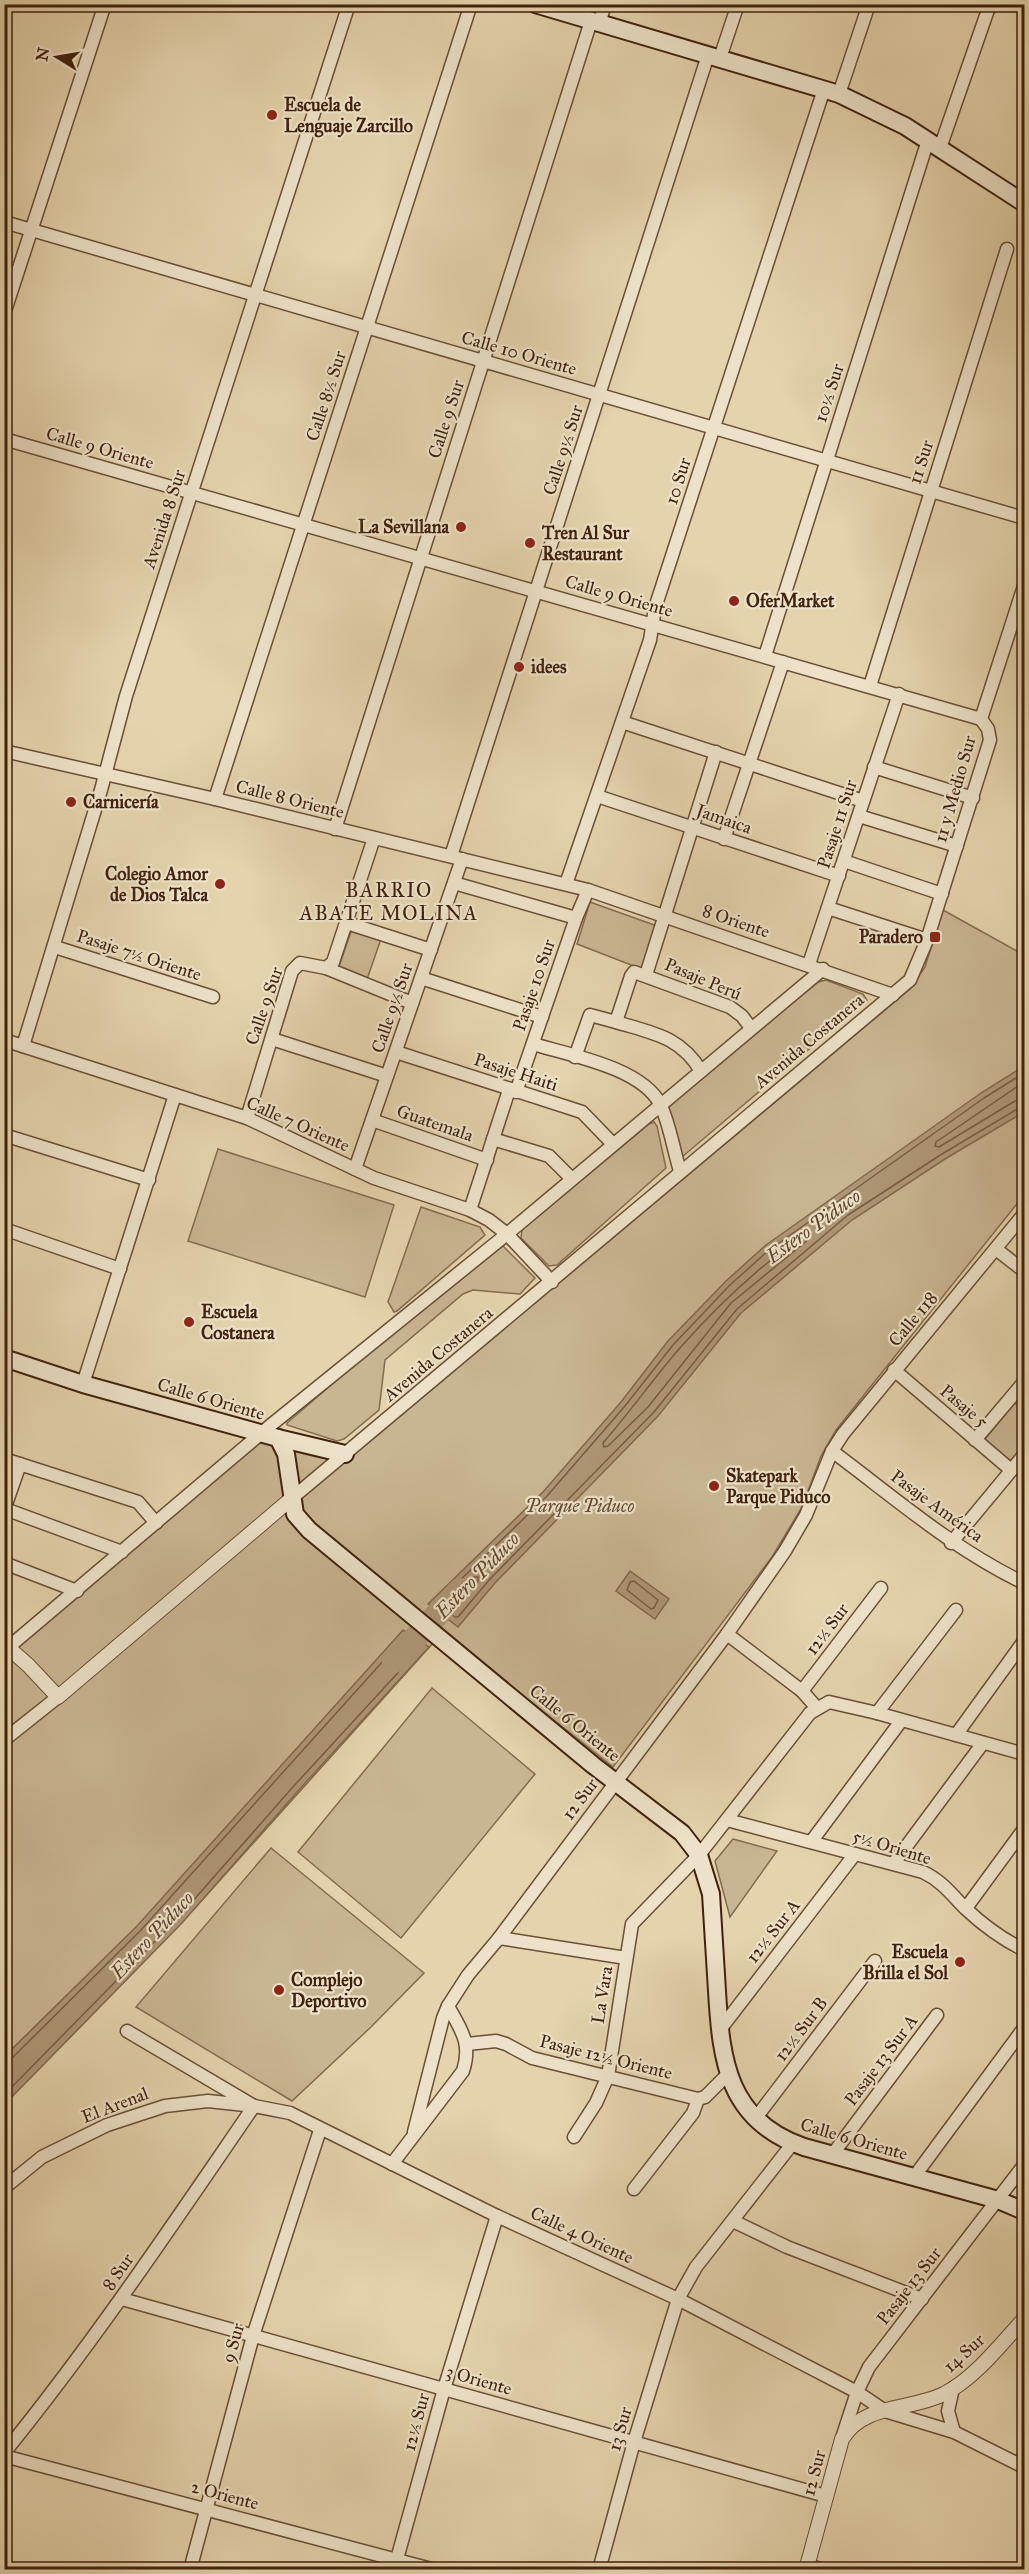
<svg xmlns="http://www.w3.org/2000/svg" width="1029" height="2574" font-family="'IM FELL Great Primer',serif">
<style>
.green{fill:#c8b591;stroke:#846b50;stroke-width:1.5}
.water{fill:#ad9676;stroke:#82674c;stroke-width:1.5}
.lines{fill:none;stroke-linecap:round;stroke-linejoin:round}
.shore{stroke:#775c42;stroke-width:1.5}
.river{stroke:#ad9676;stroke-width:24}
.minor-casing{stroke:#6a4e36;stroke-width:15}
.tertiary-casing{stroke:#6a4e36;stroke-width:16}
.secondary-casing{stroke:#41210e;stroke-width:20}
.minor{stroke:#ede2c9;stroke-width:12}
.tertiary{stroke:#ede2c9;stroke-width:14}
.secondary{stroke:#ede2c9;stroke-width:16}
.poi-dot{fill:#8f2418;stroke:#ede2c9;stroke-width:2}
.labels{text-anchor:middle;stroke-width:4.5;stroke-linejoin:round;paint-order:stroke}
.poi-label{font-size:18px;font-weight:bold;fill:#41210e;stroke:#ede2c9;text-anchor:start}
.street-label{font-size:18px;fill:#41210e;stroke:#ede2c9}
.park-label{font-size:18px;font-style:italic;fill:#63462f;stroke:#ede2c9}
.neighbourhood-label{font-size:20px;letter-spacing:1.5px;fill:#41210e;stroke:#ede2c9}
.water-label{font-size:20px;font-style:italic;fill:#61442d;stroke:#ede2c9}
</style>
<rect width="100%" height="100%" fill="#e4d3ac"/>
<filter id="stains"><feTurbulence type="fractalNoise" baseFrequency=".00333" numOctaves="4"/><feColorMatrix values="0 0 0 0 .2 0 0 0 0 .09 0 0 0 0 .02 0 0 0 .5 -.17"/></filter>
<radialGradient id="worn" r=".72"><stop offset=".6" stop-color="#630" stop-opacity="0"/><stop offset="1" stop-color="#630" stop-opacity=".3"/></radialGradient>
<g class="green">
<polygon points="590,902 657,926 644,970 577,944"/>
<polygon points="943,910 1024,955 1024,1195 836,1430 821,1456 802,1507 772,1557 613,1767 443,1632 195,1908 58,2041 5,2101 5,1653 262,1436 351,1457 910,989 925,967"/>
<polygon points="352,929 381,939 366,982 337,972"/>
<polygon points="826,980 863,994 867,1000 682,1157 668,1108 673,1099 818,982"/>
<polygon points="654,1122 657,1126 666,1168 557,1265 549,1266 521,1238 522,1230 649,1124"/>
<polygon points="218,1149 394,1205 365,1297 188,1241"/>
<polygon points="421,1207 480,1227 485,1235 397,1311 394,1312 388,1302"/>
<polygon points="498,1241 535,1278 520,1294 473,1290 463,1294 385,1360 379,1410 344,1439 337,1441 287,1425 287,1423"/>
<polygon points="1015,1403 1024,1412 1024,1444 1007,1466 981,1444"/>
<polygon points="432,1688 535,1774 401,1938 298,1852"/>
<polygon points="733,1839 777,1851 730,1917 715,1861"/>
<polygon points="271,1848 424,1973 371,2027 292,2101 136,2007"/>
</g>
<g class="water">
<polygon points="1024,1066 1024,1112 945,1159 852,1220 741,1313 658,1416 495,1583 458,1627 428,1604 543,1492 621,1402 668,1341 726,1281 766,1245 981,1093"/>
<polygon points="630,1571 669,1599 655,1619 616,1591"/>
<polygon points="403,1630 429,1647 297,1792 182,1923 5,2104 5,2057 10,2051 137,1926"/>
</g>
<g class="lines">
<g class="shore">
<polyline points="1024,1073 984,1098 769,1250 730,1285 673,1345 625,1406 547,1496 453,1587 439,1601 439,1605 455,1617 458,1617 490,1579 654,1412 737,1309 848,1215 942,1154 1019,1108 1024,1107"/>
<polyline points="1024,1082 936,1142 935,1146 939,1147 1015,1101 1024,1099"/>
<path d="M805,1234L809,1235V1239L731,1303L648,1407L608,1446L604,1447L603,1443C630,1412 653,1379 679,1349C717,1306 758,1267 805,1234Z"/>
<polygon points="474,1577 478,1577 478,1581 457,1606 454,1607 450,1601"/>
<polygon points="634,1581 658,1600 654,1608 651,1609 627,1590 630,1582"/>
<polyline points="4,2061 11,2059 141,1930 402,1640 405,1639 417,1647 418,1651 292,1788 177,1919 4,2095"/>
</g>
<polyline class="river" points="394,1661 460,1590"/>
<defs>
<g id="minor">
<polyline points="599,24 605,4"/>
<polyline points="720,58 738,4"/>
<polyline points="839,94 869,4"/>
<polyline points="940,148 990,4"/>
<polyline points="4,222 1024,518"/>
<polyline points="4,314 105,4"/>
<polyline points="4,439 981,719"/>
<polyline points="765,656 928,140"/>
<polyline points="870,686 1007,249"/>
<polyline points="981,719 1024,586"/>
<polyline points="622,722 863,801"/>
<polyline points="4,751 215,799 588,890 893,995"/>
<polyline points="874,767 973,798"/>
<polyline points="597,796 839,876"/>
<polyline points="215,799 471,4"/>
<polyline points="859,816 957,846"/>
<polyline points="335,829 591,21"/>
<polyline points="724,839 783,662"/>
<polyline points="451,856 708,55"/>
<polyline points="844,861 942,894"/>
<polyline points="454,883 576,918"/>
<polyline points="566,884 650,640 655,608 824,89"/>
<polyline points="828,908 927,940"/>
<polyline points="347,923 431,950"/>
<polyline points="55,947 213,997"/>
<polyline points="809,964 899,694"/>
<polyline points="326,968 412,1003"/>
<polyline points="646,975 716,752"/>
<polyline points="421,978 542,1017"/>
<path d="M616,1022C652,1033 680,1036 701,1071"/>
<polyline points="272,1039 387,1076"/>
<polyline points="4,1040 247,1118 374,1178 470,1210 489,1220 507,1234 552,1282"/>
<path d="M533,1044C570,1055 642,1068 660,1104C669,1121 674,1152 680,1171"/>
<polyline points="23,1046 101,790 126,696 349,4"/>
<polyline points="396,1052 582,1112 613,1144"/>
<polyline points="575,1057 590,1015 616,1022 631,976 634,972 730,1007 742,1016 751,1028"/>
<polyline points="516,1092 576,918 588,890"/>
<polyline points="247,1118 292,971 300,963 326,968 333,962 374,838"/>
<polyline points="372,1120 487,1160"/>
<polyline points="4,1135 149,1180"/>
<polyline points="493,1139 549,1156 572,1179"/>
<polyline points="355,1169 462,859"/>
<polyline points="470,1210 509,1090"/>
<polyline points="4,1229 120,1269"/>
<polyline points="996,1249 1024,1271"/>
<polyline points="894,1370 1011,1470"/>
<polyline points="83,1384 175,1095"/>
<polyline points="975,1440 1024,1382"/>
<path d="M832,1451C895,1498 953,1549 1024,1583"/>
<polyline points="4,1459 138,1502 156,1523"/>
<polyline points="291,1499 910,980 927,940 990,740 988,729 981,719"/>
<polyline points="5,1509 122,1552"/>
<polyline points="4,1510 20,1464"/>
<polyline points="951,1543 1024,1455"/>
<polyline points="4,1563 77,1591"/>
<polyline points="727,1634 802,1691 817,1708"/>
<polyline points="4,1651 271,1425 507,1234 823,969"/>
<polyline points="802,1691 881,1588"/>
<polyline points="877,1713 956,1610"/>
<polyline points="956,1735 1024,1641"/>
<polyline points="4,1740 58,1697"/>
<path d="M727,1820L923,1872C942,1881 952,1895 966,1909C983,1925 1004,1940 1024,1950"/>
<polyline points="811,1842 901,1721"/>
<polyline points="894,1863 983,1743"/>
<polyline points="966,1908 1024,1829"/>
<polyline points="499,1938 626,1958"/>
<polyline points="127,2031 254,2106 290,2113 497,2216 678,2299 857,2392 885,2411 954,2432 1024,2467"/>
<polyline points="719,2031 855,1854"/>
<polyline points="467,2044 496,2041 506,2044 532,2058 698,2099 705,2097 728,2074"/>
<polyline points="755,2119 875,1961"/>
<polyline points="414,2132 443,2018 448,2006"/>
<polyline points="574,2137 596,2103 608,2076 632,1924 699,1855 810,1713 829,1702 877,1713 1024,1754"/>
<polyline points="832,2155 937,2015"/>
<path d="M392,2164L463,2071C472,2043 461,2030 448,2006L468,1975L499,1938L727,1634L785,1551L806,1515L832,1451L843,1434L1024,1214"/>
<polyline points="914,2177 1024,2028"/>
<path d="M4,2188L42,2157L107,2125L165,2106L208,2101L254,2106C173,2224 94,2342 4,2453"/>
<polyline points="634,2189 693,2113 698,2099"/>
<polyline points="733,2221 787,2247 922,2299"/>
<polyline points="122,2299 826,2496"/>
<polyline points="953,2388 948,2411 954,2432"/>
<polyline points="842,2438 857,2392 869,2367 1024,2165"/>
<polyline points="4,2456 435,2570"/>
<polyline points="807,2565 823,2570"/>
<polyline points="190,2570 253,2336 320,2130"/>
<polyline points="394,2570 444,2389 497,2216"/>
<polyline points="599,2570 634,2442 678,2299 696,2267 793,2143"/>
</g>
<g id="tertiary">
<polyline points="4,1644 28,1665 58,1697 291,1499"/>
<path d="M806,2570L842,2439C864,2403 909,2411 944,2394C976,2377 1000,2345 1024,2319"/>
</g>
<g id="secondary">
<polyline points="535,4 839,94 905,126 1024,203"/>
<path d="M4,1358L83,1384L278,1438L286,1454L295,1514L309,1530L593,1765L682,1833L699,1855L711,1894C713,1926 715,1958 717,1991C721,2061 728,2121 804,2147L998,2200L1024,2211"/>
<polyline points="278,1438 345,1454"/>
</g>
</defs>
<use href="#minor" class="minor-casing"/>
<use href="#tertiary" class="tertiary-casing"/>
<use href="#secondary" class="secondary-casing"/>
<use href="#minor" class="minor"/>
<use href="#tertiary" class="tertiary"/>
<use href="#secondary" class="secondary"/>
</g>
<g class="poi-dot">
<circle cx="272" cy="115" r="6"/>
<circle cx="461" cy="527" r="6"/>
<circle cx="530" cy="543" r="6"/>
<circle cx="734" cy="601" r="6"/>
<circle cx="519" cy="667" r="6"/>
<circle cx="71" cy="802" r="6"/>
<circle cx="220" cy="884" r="6"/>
<rect x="929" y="931" width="12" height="12" rx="3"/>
<circle cx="189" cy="1322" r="6"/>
<circle cx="714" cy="1486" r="6"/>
<circle cx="960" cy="1962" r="6"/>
<circle cx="279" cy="1990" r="6"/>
</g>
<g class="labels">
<g class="poi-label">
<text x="284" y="111">Escuela de<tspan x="284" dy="21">Lenguaje Zarcillo</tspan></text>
<text x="449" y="533" text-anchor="end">La Sevillana</text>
<text x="542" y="539">Tren Al Sur<tspan x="542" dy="21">Restaurant</tspan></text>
<text x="746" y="607">OferMarket</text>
<text x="531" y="673">idees</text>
<text x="83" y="808">Carnicería</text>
<text x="208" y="880" text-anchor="end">Colegio Amor<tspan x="208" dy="21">de Dios Talca</tspan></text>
<text x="923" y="943" text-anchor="end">Paradero</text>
<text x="201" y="1318">Escuela<tspan x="201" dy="21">Costanera</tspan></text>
<text x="726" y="1482">Skatepark<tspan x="726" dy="21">Parque Piduco</tspan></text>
<text x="948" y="1958" text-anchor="end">Escuela<tspan x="948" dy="21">Brilla el Sol</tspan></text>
<text x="291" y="1986">Complejo<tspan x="291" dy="21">Deportivo</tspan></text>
</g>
<g class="street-label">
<text transform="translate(519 353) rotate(16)" y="6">Calle 10 Oriente</text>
<text transform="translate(829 393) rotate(-72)" y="6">10½ Sur</text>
<text transform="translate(326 396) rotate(-72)" y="6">Calle 8½ Sur</text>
<text transform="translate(446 419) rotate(-72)" y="6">Calle 9 Sur</text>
<text transform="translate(100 448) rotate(16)" y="6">Calle 9 Oriente</text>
<text transform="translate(563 450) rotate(-72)" y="6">Calle 9½ Sur</text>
<text transform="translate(921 462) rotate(-72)" y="6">11 Sur</text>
<text transform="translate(678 481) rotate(-72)" y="6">10 Sur</text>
<text transform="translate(164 519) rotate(-72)" y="6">Avenida 8 Sur</text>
<text transform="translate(619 596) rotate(16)" y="6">Calle 9 Oriente</text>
<text transform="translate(955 789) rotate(-74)" y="6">11 y Medio Sur</text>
<text transform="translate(290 799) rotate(14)" y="6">Calle 8 Oriente</text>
<text transform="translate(724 819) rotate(19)" y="6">Jamaica</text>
<text transform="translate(837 824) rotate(-72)" y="6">Pasaje 11 Sur</text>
<text transform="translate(736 921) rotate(19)" y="6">8 Oriente</text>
<text transform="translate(139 955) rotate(18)" y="6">Pasaje 7½ Oriente</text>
<text transform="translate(703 979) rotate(23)" y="6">Pasaje Perú</text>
<text transform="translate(534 985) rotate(-71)" y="6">Pasaje 10 Sur</text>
<text transform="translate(264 1006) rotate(-71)" y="6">Calle 9 Sur</text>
<text transform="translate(392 1008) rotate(-71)" y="6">Calle 9½ Sur</text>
<text transform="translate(809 1041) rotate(-40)" y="6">Avenida Costanera</text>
<text transform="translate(516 1072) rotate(18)" y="6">Pasaje Haiti</text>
<text transform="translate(435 1123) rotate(19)" y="6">Guatemala</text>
<text transform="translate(298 1124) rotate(24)" y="6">Calle 7 Oriente</text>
<text transform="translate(913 1319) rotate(-50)" y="6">Calle 118</text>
<text transform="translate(438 1354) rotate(-40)" y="6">Avenida Costanera</text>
<text transform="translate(211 1399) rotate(16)" y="6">Calle 6 Oriente</text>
<text transform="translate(964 1406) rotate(40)" y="6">Pasaje 5</text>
<text transform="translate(937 1506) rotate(36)" y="6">Pasaje América</text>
<text transform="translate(827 1629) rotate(-53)" y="6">12½ Sur</text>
<text transform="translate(575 1723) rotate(39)" y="6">Calle 6 Oriente</text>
<text transform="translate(580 1799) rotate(-53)" y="6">12 Sur</text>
<text transform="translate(892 1847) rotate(17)" y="6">5½ Oriente</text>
<text transform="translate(773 1931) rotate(-52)" y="6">12½ Sur A</text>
<text transform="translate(602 1995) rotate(-81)" y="6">La Vara</text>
<text transform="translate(801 2029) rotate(-53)" y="6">12½ Sur B</text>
<text transform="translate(606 2057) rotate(14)" y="6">Pasaje 12½ Oriente</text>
<text transform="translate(881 2060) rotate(-53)" y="6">Pasaje 13 Sur A</text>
<text transform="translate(115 2105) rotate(-21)" y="6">El Arenal</text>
<text transform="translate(854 2139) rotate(16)" y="6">Calle 6 Oriente</text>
<text transform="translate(582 2235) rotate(25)" y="6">Calle 4 Oriente</text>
<text transform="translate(118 2272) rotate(-55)" y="6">8 Sur</text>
<text transform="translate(909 2286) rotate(-52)" y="6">Pasaje 13 Sur</text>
<text transform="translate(233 2343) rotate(-74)" y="6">9 Sur</text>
<text transform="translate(964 2353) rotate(-42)" y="6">14 Sur</text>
<text transform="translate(479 2380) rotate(16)" y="6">3 Oriente</text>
<text transform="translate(416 2422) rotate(-75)" y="6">12½ Sur</text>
<text transform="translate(620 2429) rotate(-74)" y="6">13 Sur</text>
<text transform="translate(814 2473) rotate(-75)" y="6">12 Sur</text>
<text transform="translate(225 2495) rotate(15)" y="6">2 Oriente</text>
</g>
<g class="park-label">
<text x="580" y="1512">Parque Piduco</text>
</g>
<g class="neighbourhood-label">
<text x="389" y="897">BARRIO<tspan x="389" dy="23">ABATE MOLINA</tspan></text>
</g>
<g class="water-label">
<text transform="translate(813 1226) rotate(-36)" y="7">Estero Piduco</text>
<text transform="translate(477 1575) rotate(-46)" y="7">Estero Piduco</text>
<text transform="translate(152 1935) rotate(-47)" y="7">Estero Piduco</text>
</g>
</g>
<rect width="1029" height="2574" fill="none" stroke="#e4d3ac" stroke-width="24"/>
<rect x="6" y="6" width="1017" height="2562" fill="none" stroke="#41210e" stroke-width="3"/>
<rect x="12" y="12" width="1005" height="2550" fill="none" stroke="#41210e" stroke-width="1.5"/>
<g transform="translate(57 57) rotate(281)" stroke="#ede2c9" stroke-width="4.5" paint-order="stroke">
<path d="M0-4.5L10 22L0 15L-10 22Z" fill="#41210e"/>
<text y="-9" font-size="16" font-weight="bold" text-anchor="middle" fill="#41210e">N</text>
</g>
<rect width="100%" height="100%" filter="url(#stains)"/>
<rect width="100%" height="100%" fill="url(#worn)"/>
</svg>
